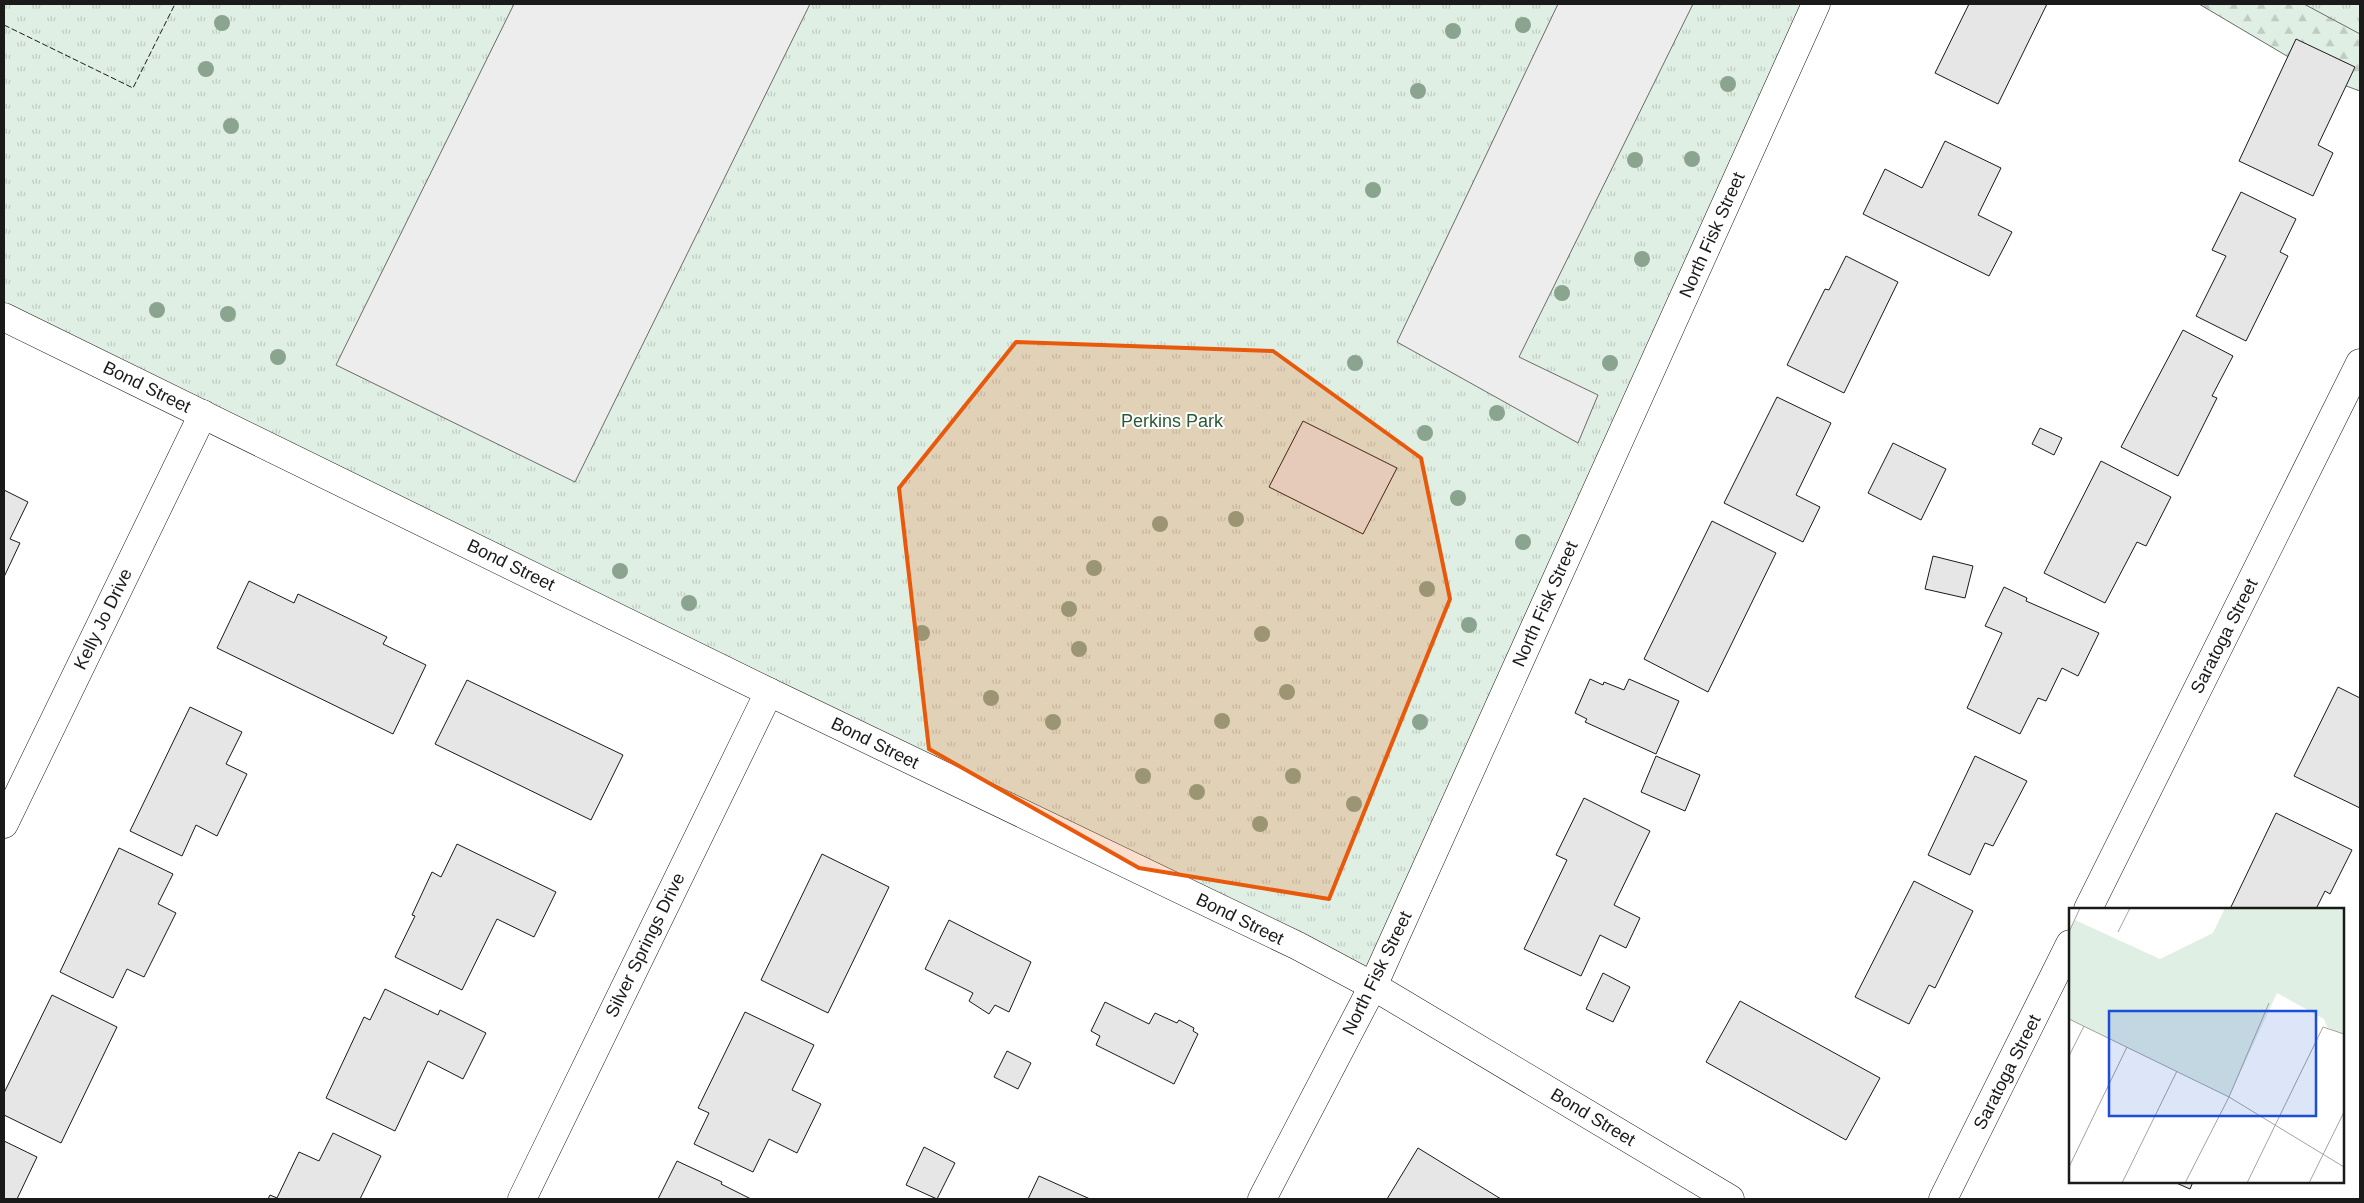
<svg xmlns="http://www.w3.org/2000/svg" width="2364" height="1203" font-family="Arial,sans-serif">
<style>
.forest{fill:url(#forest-firs);stroke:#6a6a6a}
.park{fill:url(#park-tufts);stroke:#6a6a6a}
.parking{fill:#ededed;stroke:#6a6a6a}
.building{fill:#e6e6e6;stroke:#1a1a1a}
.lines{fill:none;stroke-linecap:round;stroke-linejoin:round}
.street-casing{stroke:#1a1a1a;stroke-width:29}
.street{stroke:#fff;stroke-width:28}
.fence{stroke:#1a1a1a;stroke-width:1;stroke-dasharray:6 2.5;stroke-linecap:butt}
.tree{fill:#8aa48f}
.marked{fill:#e8590c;fill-opacity:0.2;stroke:#e8590c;stroke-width:4;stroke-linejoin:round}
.labels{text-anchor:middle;stroke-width:4;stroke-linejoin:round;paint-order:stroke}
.street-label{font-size:18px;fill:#1a1a1a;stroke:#fff}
.park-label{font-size:18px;fill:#2b5a34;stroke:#fff}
.inset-road{fill:none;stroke:#a3a3a3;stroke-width:1}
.view{fill:#1d4ed8;fill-opacity:0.15;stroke:#1d4ed8;stroke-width:2.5}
.inset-edge{fill:none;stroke:#1a1a1a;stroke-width:2.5}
</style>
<defs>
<pattern id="forest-firs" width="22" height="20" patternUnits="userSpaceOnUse" patternTransform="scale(1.25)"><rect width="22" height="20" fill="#e0efe3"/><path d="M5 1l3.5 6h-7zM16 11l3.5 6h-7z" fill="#c0ccc2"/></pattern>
<pattern id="park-tufts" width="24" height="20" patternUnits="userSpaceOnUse" patternTransform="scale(1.25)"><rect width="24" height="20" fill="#e0efe3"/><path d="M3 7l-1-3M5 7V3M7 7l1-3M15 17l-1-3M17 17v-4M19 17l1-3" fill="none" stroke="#c0ccc2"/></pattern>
</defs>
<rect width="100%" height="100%" fill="#fff"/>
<polygon class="forest" points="2199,4 2360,4 2360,91 2324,78"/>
<g class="park">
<polygon points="4,4 1821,4 1373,986 4,316"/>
<polygon points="2304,4 2360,4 2360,34"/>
</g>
<g class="parking">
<polygon points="514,4 810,4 575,482 336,365"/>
<polygon points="1558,4 1693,4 1519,357 1598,395 1578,443 1397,342"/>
</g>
<g class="building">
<polygon points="1969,4 2047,4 1998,104 1935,73"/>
<polygon points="2296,39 2355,67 2318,145 2333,153 2313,196 2239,161"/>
<polygon points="1945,141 2001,168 1978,215 2012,232 1989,276 1863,214 1885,169 1922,188"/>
<polygon points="2241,192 2296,219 2280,252 2288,256 2246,341 2196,316 2226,256 2212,250"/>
<polygon points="1846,256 1898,282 1844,393 1787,365 1825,289 1829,290"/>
<polygon points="2183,330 2233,356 2212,396 2217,398 2178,476 2121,447"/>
<polygon points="1777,397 1831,423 1796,495 1820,507 1803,542 1724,503"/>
<polygon points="1303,421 1397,468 1363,534 1269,487"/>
<polygon points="2040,428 2062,438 2054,455 2032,444"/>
<polygon points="1893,443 1946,469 1921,520 1868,493"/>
<polygon points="2101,461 2171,497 2146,546 2137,542 2105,603 2044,573"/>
<polygon points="4,490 28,502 10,539 20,543 4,577"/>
<polygon points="1712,521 1776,553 1708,692 1644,659"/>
<polygon points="1933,556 1973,566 1965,598 1925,589"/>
<polygon points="249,581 294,603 298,594 387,637 383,644 426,665 393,734 217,648"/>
<polygon points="2004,587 2027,598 2026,601 2099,633 2078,676 2062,668 2046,701 2038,698 2020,734 1967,708 2002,633 1985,626"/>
<polygon points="1590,679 1603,685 1604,682 1624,690 1629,679 1679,701 1656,754 1585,722 1587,719 1575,713"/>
<polygon points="467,680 623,755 591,820 435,744"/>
<polygon points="2338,687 2360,698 2360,808 2294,776"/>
<polygon points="190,707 242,732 226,764 247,774 217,836 196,825 182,856 130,831"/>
<polygon points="1656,756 1700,775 1685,811 1641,792"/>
<polygon points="1975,756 2027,781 1993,846 1985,843 1970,875 1928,855"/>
<polygon points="1584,798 1650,831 1614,905 1640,918 1626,948 1600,935 1581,976 1524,949 1567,860 1556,855"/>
<polygon points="2276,813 2352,850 2330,894 2325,891 2316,909 2230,909"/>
<polygon points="457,844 556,892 534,937 497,919 462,990 395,957 415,916 412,915 432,872 441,877"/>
<polygon points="119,848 173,874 158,904 176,913 144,977 127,969 113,998 60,972"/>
<polygon points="822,854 889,887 828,1013 761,980"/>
<polygon points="1914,881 1973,911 1935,988 1929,985 1909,1024 1855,997"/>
<polygon points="949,920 1031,962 1009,1012 995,1005 989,1014 969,1001 973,993 925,969"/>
<polygon points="1603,973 1630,987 1613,1022 1586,1009"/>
<polygon points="385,989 438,1015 440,1010 486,1033 463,1079 428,1061 395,1131 326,1098 364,1017 370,1020"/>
<polygon points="52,995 117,1027 61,1143 4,1115 4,1093"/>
<polygon points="1740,1001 1880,1078 1846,1140 1706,1062"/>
<polygon points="1105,1002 1149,1024 1155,1013 1177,1023 1179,1020 1194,1028 1193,1031 1198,1034 1174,1084 1096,1045 1100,1036 1091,1031"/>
<polygon points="745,1012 814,1045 792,1090 821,1104 797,1153 769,1139 753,1172 694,1144 709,1113 698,1108"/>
<polygon points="1007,1051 1031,1063 1018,1089 994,1077"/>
<polygon points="333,1133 381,1156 360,1199 268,1199 270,1195 277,1198 299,1152 319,1161"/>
<polygon points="4,1141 37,1157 17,1199 4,1199"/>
<polygon points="924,1147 955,1163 937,1199 906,1185"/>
<polygon points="1418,1148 1501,1199 1387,1199"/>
<polygon points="677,1161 722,1182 721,1184 751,1199 658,1199"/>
<polygon points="1039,1176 1090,1199 1028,1199"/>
<polygon points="2174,1182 2193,1182 2190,1189"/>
</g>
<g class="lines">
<defs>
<g id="street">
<polyline points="4,317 769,692 1298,946 1373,986 1730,1199"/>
<polyline points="4,824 203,414"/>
<polyline points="2088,909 2360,363"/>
<polyline points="522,1199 769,692"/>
<polyline points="1262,1199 1373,986 1816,4"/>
<polyline points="1943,1199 2070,944"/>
</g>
</defs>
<use href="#street" class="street-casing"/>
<use href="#street" class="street"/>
<polyline class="fence" points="4,25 133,88 175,4"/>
</g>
<g class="tree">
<circle cx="222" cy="23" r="8"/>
<circle cx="1523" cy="25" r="8"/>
<circle cx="1453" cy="31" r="8"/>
<circle cx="206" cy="69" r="8"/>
<circle cx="1728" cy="84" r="8"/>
<circle cx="1418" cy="91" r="8"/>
<circle cx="231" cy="126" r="8"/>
<circle cx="1692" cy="159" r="8"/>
<circle cx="1635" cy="160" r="8"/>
<circle cx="1373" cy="190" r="8"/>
<circle cx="1642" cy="259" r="8"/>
<circle cx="1562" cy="293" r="8"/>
<circle cx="157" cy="310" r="8"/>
<circle cx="228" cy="314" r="8"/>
<circle cx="278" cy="357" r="8"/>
<circle cx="1355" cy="363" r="8"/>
<circle cx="1610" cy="363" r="8"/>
<circle cx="1497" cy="413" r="8"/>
<circle cx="1425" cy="433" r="8"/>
<circle cx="1458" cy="498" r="8"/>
<circle cx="1236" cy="519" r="8"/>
<circle cx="1160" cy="524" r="8"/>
<circle cx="1523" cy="542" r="8"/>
<circle cx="1094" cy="568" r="8"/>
<circle cx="620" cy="571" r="8"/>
<circle cx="1427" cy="589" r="8"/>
<circle cx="689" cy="603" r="8"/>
<circle cx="1069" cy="609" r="8"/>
<circle cx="1469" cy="625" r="8"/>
<circle cx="922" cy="633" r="8"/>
<circle cx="1262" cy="634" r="8"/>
<circle cx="1079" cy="649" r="8"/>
<circle cx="1287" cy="692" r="8"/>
<circle cx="991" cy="698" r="8"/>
<circle cx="1222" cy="721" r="8"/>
<circle cx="1053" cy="722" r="8"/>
<circle cx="1420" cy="722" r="8"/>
<circle cx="1143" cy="776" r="8"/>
<circle cx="1293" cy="776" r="8"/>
<circle cx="1197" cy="792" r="8"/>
<circle cx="1354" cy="804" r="8"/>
<circle cx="1260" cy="824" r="8"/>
</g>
<path class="marked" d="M1016,342L1273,351L1421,458L1450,599L1329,899L1139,868L929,749L899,488Z"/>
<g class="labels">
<g class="street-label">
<text transform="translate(1712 235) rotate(-66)" y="6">North Fisk Street</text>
<text transform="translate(147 387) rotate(26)" y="6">Bond Street</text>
<text transform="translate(511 565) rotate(26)" y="6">Bond Street</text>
<text transform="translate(1545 604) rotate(-66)" y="6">North Fisk Street</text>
<text transform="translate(103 619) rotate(-64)" y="6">Kelly Jo Drive</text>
<text transform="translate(2224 636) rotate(-63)" y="6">Saratoga Street</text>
<text transform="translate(875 743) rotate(26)" y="6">Bond Street</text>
<text transform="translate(1240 919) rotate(26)" y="6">Bond Street</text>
<text transform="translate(645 945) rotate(-64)" y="6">Silver Springs Drive</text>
<text transform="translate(1377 973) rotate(-64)" y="6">North Fisk Street</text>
<text transform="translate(2007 1072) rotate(-63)" y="6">Saratoga Street</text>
<text transform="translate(1593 1117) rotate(31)" y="6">Bond Street</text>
</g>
<g class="park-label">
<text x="1172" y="427">Perkins Park</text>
</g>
</g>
<g transform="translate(2069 908)">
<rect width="275" height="275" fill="#fff"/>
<path d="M156,0H275V127L258,119L255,111L208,85L160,189L0,111V24L6,12L91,51L144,25Z" fill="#e0efe3"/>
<path class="inset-road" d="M0,24L11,0M49,24L61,0M0,111L160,189L275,259M0,148L15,118M0,259L58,139M53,275L108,163M116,275L160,189L200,95M178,275L254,119L275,126M240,275L275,204"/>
<path class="view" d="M40,103H247V208H40Z"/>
<rect width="275" height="275" class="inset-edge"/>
</g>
<rect width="2364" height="1203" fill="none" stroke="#1a1a1a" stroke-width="10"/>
</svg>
